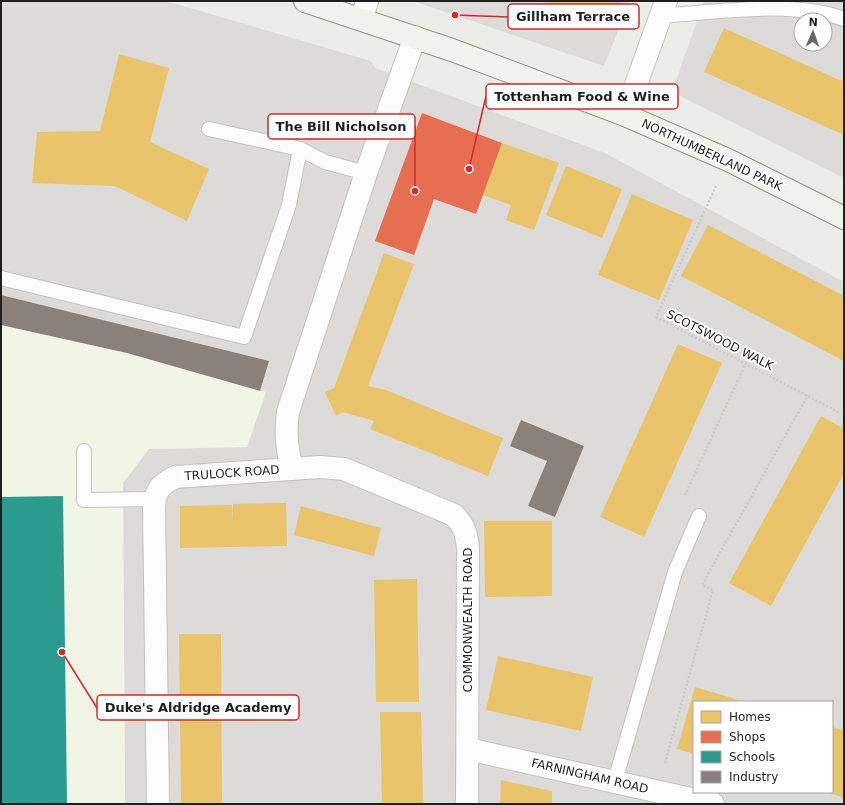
<svg xmlns="http://www.w3.org/2000/svg" width="845" height="805" font-family="'DejaVu Sans',sans-serif">
<style>
.residential{fill:#dcdbd9;fill-rule:evenodd}
.education{fill:#f0f5e5}
.homes{fill:#e9c46a}
.shops{fill:#e76f51}
.schools{fill:#2a9d8f}
.industry{fill:#8a817c}
.lines{fill:none;stroke-linecap:round;stroke-linejoin:round}
.lane-casing{stroke:#c2c2c0;stroke-width:16}
.street-casing{stroke:#c2c2c0;stroke-width:24}
.secondary-casing{stroke:#8d9582;stroke-width:24}
.path{stroke:#d2cbc5;stroke-width:2.5;stroke-dasharray:2 2;stroke-linecap:butt}
.lane{stroke:#fcfcfc;stroke-width:14}
.street{stroke:#fcfcfc;stroke-width:22}
.secondary{stroke:#f0f3eb;stroke-width:22}
.labels{text-anchor:middle;stroke-width:4;stroke-linejoin:round;paint-order:stroke}
.street-label{font-size:12px;fill:#1f1f1f;stroke:#fff}
.leader{fill:none;stroke:#d62828;stroke-width:1.5}
.callout-dot{fill:#d62828;stroke:#fff;stroke-width:1.5}
.callout{fill:#fff;stroke:#d62828;stroke-width:1.5}
.callout-label{font-size:13px;text-anchor:middle;font-weight:bold;fill:#1f1f1f}
</style>
<rect width="100%" height="100%" fill="#ecece8"/>
<g class="residential">
<path d="M1,1H166L371,61L375,68L605,153L844,282V804H125L123,483L149,449L247,447L260,391L127,353L1,325ZM694,702H832V792H694Z"/>
<polygon points="413,1 630,1 604,66"/>
<path d="M704,1H844V178L672,92ZM801,20H825V44H801Z"/>
</g>
<polygon class="education" points="1,325 127,353 266,392 247,447 149,449 123,483 125,804 1,804"/>
<g class="homes">
<polygon points="541,1 620,1 609,28"/>
<polygon points="724,28 844,82 844,135 704,72"/>
<polygon points="119,54 169,68 150,142 209,169 187,221 115,186 32,183 37,132 100,131"/>
<polygon points="502,143 559,163 534,230 506,220 511,205 483,195"/>
<polygon points="566,166 622,189 602,238 546,215"/>
<polygon points="632,194 693,220 659,300 598,275"/>
<polygon points="708,225 844,296 844,361 681,276"/>
<polygon points="384,253 414,264 368,386 386,390 503,438 488,476 370,429 374,421 343,412 336,416 325,392 334,388"/>
<polygon points="678,344 722,363 644,537 600,517"/>
<polygon points="821,416 844,429 844,473 771,606 729,583"/>
<polygon points="286,503 287,546 180,548 180,506 232,505 233,523 233,504"/>
<polygon points="301,506 381,528 374,556 294,535"/>
<polygon points="484,521 552,521 552,596 485,597"/>
<polygon points="417,579 419,702 376,702 374,580"/>
<polygon points="179,634 221,634 222,804 181,804"/>
<polygon points="498,656 593,677 581,731 486,710"/>
<polygon points="695,687 745,702 694,702 694,754 677,749"/>
<polygon points="380,712 421,712 423,804 382,804"/>
<polygon points="832,727 844,730 844,798 826,792 832,792"/>
<polygon points="501,780 552,791 552,804 500,804"/>
</g>
<polygon class="shops" points="422,113 502,143 476,214 434,199 414,255 375,241"/>
<polygon class="schools" points="63,496 67,804 1,804 1,497"/>
<g class="industry">
<polygon points="1,295 269,361 260,391 127,353 1,325"/>
<polygon points="521,420 584,446 555,517 528,506 547,461 510,446"/>
</g>
<g class="lines">
<defs>
<g id="lane">
<path d="M660,16C715,12 793,0 844,19"/>
<polyline points="209,129 300,149 325,162 366,173"/>
<polyline points="1,278 244,337 289,205 300,149"/>
<polyline points="84,451 84,500 155,499"/>
<polyline points="615,781 675,572 699,516"/>
</g>
<g id="street">
<polyline points="362,19 367,1"/>
<polyline points="625,115 666,1"/>
<path d="M292,469C287,449 285,433 288,412L366,173L415,37"/>
<polyline points="468,749 713,804"/>
<path d="M158,804L154,506C156,489 160,485 175,477L320,467L344,469L454,515C464,525 467,534 468,549L467,804"/>
</g>
<polyline id="secondary" points="305,1 452,50 625,115 728,160 844,218"/>
</defs>
<use href="#lane" class="lane-casing"/>
<use href="#street" class="street-casing"/>
<use href="#secondary" class="secondary-casing"/>
<g class="path">
<polyline points="716,186 656,317 844,415"/>
<polyline points="685,495 746,363"/>
<polyline points="665,763 713,590 702,585 808,395"/>
</g>
<use href="#lane" class="lane"/>
<use href="#street" class="street"/>
<use href="#secondary" class="secondary"/>
</g>
<g class="labels">
<g class="street-label">
<text transform="translate(712 155) rotate(25)" y="4">NORTHUMBERLAND PARK</text>
<text transform="translate(720 340) rotate(27)" y="4">SCOTSWOOD WALK</text>
<text transform="translate(232 473) rotate(-4)" y="4">TRULOCK ROAD</text>
<text transform="translate(468 620) rotate(-90)" y="4">COMMONWEALTH ROAD</text>
<text transform="translate(590 776) rotate(13)" y="4">FARNINGHAM ROAD</text>
</g>
</g>
<path class="leader" d="M455 15L508 17M469 169L486 96M415 191L415 126M62 652L97 708"/>
<g class="callout-dot">
<circle cx="455" cy="15" r="4"/>
<circle cx="469" cy="169" r="4"/>
<circle cx="415" cy="191" r="4"/>
<circle cx="62" cy="652" r="4"/>
</g>
<g class="callout">
<rect x="508" y="4" width="131" height="25" rx="4"/>
<rect x="486" y="84" width="192" height="25" rx="4"/>
<rect x="268" y="114" width="147" height="25" rx="4"/>
<rect x="97" y="695" width="202" height="25" rx="4"/>
</g>
<g class="callout-label">
<text x="573" y="21">Gillham Terrace</text>
<text x="582" y="101">Tottenham Food &amp; Wine</text>
<text x="341" y="131">The Bill Nicholson</text>
<text x="198" y="712">Duke's Aldridge Academy</text>
</g>
<rect width="845" height="805" fill="none" stroke="#1f1f1f" stroke-width="4"/>
<rect x="693" y="701" width="140" height="92" fill="#ffffff" stroke="#a5a5a5"/>
<rect x="701" y="711" width="20" height="12" fill="#e9c46a" stroke="#a5a5a5"/>
<text x="729" y="721" font-size="12" fill="#1f1f1f">Homes</text>
<rect x="701" y="731" width="20" height="12" fill="#e76f51" stroke="#a5a5a5"/>
<text x="729" y="741" font-size="12" fill="#1f1f1f">Shops</text>
<rect x="701" y="751" width="20" height="12" fill="#2a9d8f" stroke="#a5a5a5"/>
<text x="729" y="761" font-size="12" fill="#1f1f1f">Schools</text>
<rect x="701" y="771" width="20" height="12" fill="#8a817c" stroke="#a5a5a5"/>
<text x="729" y="781" font-size="12" fill="#1f1f1f">Industry</text>
<g transform="translate(813 32) rotate(2)"><circle r="19" fill="#ffffff" stroke="#a5a5a5"/>
<path d="M0-3L7 15L0 10L-7 15Z" fill="#676765"/>
<text y="-6" font-size="11" font-weight="bold" text-anchor="middle" fill="#1f1f1f">N</text>
</g>
</svg>
